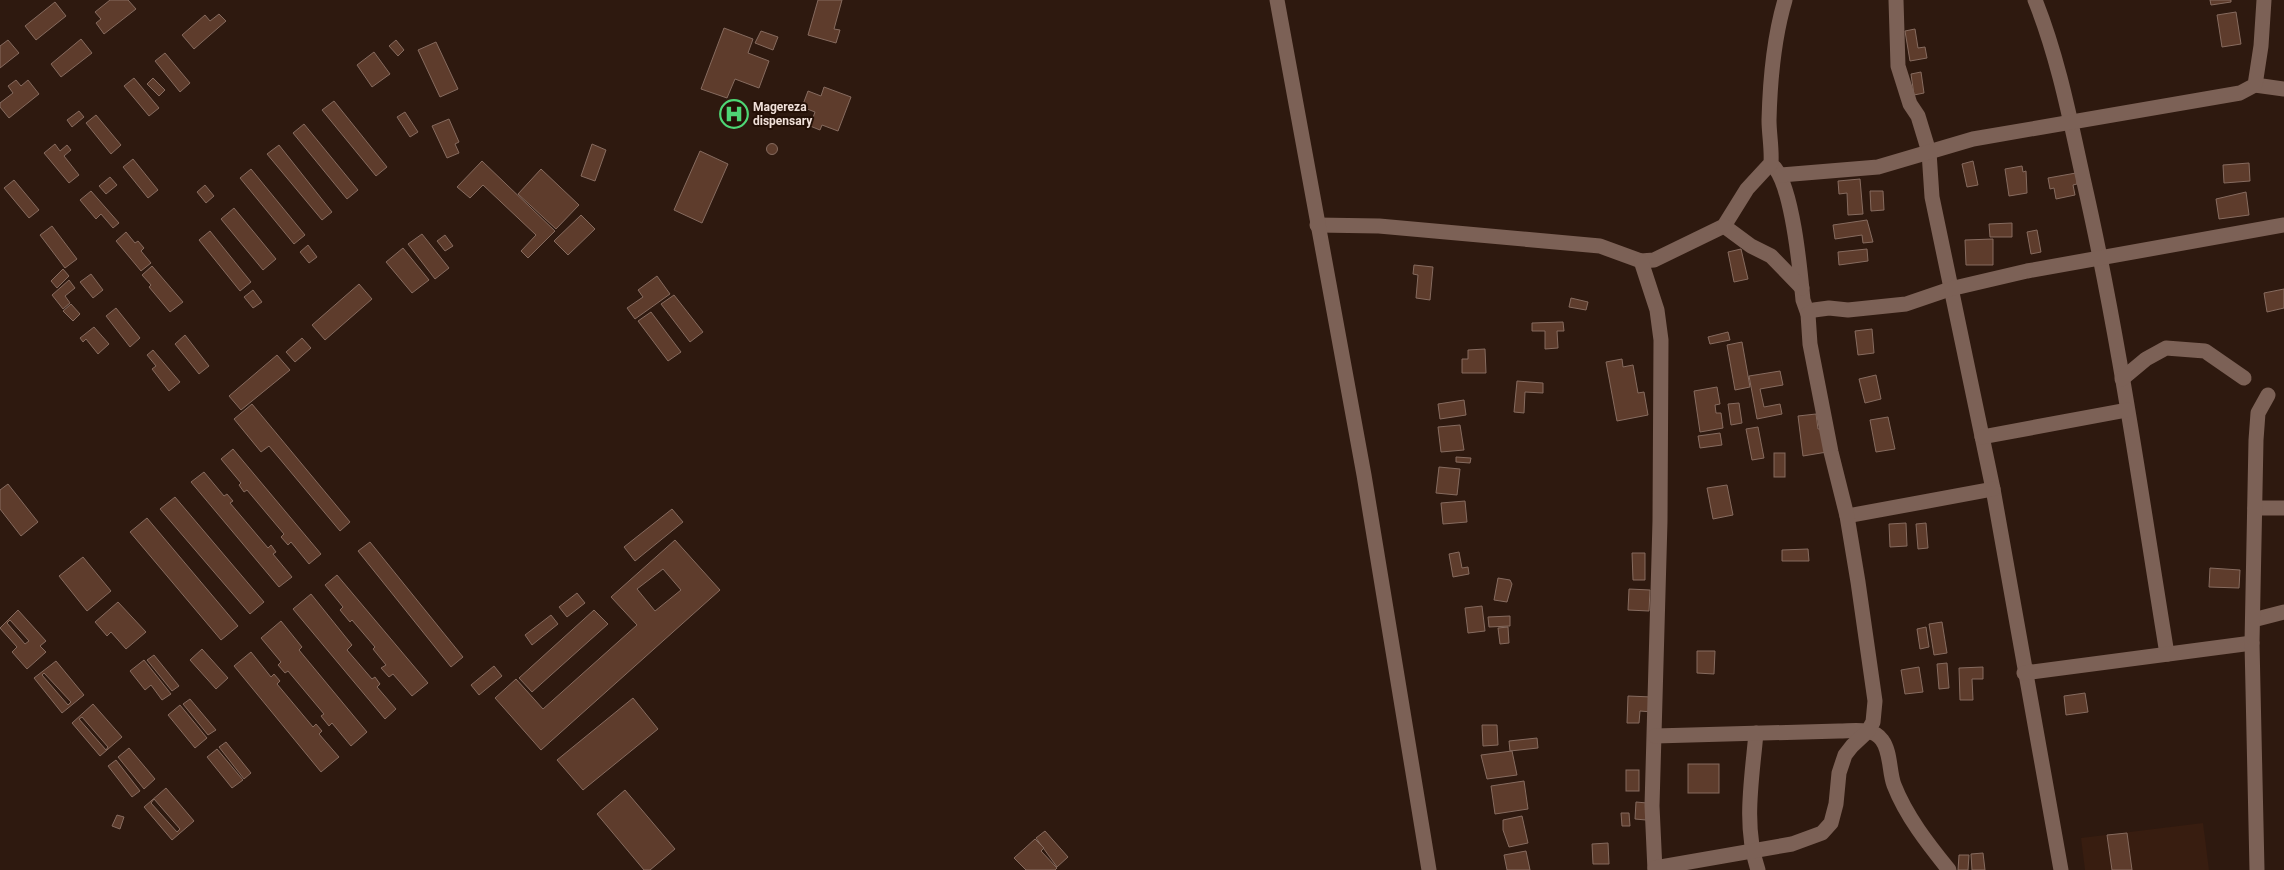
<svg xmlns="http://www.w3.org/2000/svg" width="2284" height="870" font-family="Roboto,sans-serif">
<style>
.built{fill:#381d10}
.building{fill:#5e3c2c;stroke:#866b5f;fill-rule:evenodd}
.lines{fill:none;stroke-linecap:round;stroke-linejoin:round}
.minor{stroke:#7c6156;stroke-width:15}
.tertiary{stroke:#7c6156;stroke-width:15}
.labels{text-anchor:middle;stroke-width:4;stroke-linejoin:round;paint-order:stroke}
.poi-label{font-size:12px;font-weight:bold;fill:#f0e0d9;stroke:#241006;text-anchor:start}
</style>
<rect width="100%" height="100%" fill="#2e190f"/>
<polygon class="built" points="2203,823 2209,870 2085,870 2081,838"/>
<g class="building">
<polygon points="110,0 128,0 136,9 104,34 96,23 101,19 95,12"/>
<polygon points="818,0 842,0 834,29 840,30 836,43 808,35"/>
<polygon points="2210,0 2231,0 2231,2 2211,5"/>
<polygon points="55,2 66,16 36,40 25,26"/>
<polygon points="2236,12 2241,44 2222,47 2217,15"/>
<polygon points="219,14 226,21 194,49 182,35 205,15 210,21"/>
<polygon points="724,28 753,39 748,53 769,61 759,88 735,79 727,98 701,89"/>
<polygon points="1915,29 1918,48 1925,47 1927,58 1910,61 1905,31"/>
<polygon points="761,31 778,37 773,50 755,43"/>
<polygon points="81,39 92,53 61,77 51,64"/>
<polygon points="8,40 19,53 0,68 0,46"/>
<polygon points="396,40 404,50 398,56 389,46"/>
<polygon points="436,42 458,89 440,97 418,50"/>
<polygon points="374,52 390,74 372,87 357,65"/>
<polygon points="165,53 190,83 180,92 155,61"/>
<polygon points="1921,72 1924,93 1914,95 1911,74"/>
<polygon points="134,78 159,108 149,116 124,86"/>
<polygon points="153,78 165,90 159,96 147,84"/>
<polygon points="16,80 21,86 28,80 39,94 9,118 0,107 0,103 13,93 8,86"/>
<polygon points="824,87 851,97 838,131 822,125 820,130 810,126 815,112 802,107 808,91 821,96"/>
<polygon points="334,101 387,167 376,176 322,110"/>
<polygon points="79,111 84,117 72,127 67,120"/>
<polygon points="405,112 418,132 410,137 397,117"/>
<polygon points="96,115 121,145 111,154 86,123"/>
<polygon points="449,119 459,142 455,144 459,153 447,158 432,126"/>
<polygon points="304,124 358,190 347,199 293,133"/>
<circle cx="772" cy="149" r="5.5"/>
<polygon points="55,144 60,151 67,145 71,150 64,156 79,175 69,183 44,153"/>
<polygon points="592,144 606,150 595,181 581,176"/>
<polygon points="279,145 332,212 322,220 267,154"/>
<polygon points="700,151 728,164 702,223 674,210"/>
<polygon points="133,159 158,190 148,198 123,167"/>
<polygon points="482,161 555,231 528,258 521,251 536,235 483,185 470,198 457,187"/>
<polygon points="1973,161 1978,185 1967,187 1962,164"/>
<polygon points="2249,163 2250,181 2224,183 2223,165"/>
<polygon points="2022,166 2023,172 2026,171 2027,193 2009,196 2005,169"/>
<polygon points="251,169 305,235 294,244 240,178"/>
<polygon points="541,169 579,205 556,229 518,194"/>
<polygon points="2076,173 2077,184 2073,185 2075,195 2056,199 2054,188 2050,189 2048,178"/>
<polygon points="110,177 117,185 106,194 99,186"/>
<polygon points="1860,179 1863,214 1848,215 1847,193 1839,194 1838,181"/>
<polygon points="14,180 39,210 29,218 4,188"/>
<polygon points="205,185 214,196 206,203 197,192"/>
<polygon points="91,191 119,223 113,228 101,214 96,219 80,200"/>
<polygon points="1870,191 1883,191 1884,210 1871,211"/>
<polygon points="2246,192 2249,215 2219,219 2216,199"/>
<polygon points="234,208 276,259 263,270 221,219"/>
<polygon points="581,215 595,229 568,255 554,241"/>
<polygon points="1867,220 1873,242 1863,243 1862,235 1835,239 1833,225"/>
<polygon points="2012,223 2012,237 1990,237 1989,224"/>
<polygon points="52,226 77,259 65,268 40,235"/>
<polygon points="2037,230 2041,252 2031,254 2027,232"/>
<polygon points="210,231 251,282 240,291 199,240"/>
<polygon points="126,232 135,243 138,241 144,248 141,251 151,263 141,271 116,241"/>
<polygon points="422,234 449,268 435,279 408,244"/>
<polygon points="445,235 453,246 445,251 437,241"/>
<polygon points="1993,239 1993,265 1966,265 1965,240"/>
<polygon points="308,245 317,257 309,263 300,252"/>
<polygon points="403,248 429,280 412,293 386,262"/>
<polygon points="1741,249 1748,279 1734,282 1728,252"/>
<polygon points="1867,249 1868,261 1839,265 1838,252"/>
<polygon points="1414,265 1433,267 1430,300 1416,298 1418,275 1413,274"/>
<polygon points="152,266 183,302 170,312 149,287 151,285 142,275"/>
<polygon points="63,269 69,276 57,288 51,281"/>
<polygon points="91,274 103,290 93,298 80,282"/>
<polygon points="657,276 670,294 635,319 627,308 643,297 638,290"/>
<polygon points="69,280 75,288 65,296 70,303 63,309 52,295"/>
<polygon points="359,284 372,299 325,340 312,325"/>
<polygon points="2284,289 2284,308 2267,312 2264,293"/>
<polygon points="253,290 262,302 253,308 244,297"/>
<polygon points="674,295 703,332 690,342 661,304"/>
<polygon points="1571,298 1588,302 1586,310 1569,307"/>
<polygon points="71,304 80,314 73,321 63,311"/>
<polygon points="116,308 140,338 130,347 106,316"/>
<polygon points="651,312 681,352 668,361 638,321"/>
<polygon points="1563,322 1564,331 1557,331 1558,348 1545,349 1545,331 1532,331 1532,323"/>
<polygon points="94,327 109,344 98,354 86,339 83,342 80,338"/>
<polygon points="1872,329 1874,353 1858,355 1855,331"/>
<polygon points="1728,332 1730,340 1710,344 1708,337"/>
<polygon points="185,335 209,366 199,374 175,344"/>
<polygon points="302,338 311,348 295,362 286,352"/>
<polygon points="1742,342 1750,387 1735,390 1727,345"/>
<polygon points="1485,349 1486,373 1462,373 1462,359 1468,359 1468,350"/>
<polygon points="153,350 180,382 169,391 152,369 156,366 147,355"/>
<polygon points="277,355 290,370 241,410 229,396"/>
<polygon points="1622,359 1623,367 1633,365 1638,393 1644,392 1648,415 1617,421 1606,362"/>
<polygon points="1780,371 1783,385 1760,389 1764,407 1780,404 1782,414 1757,419 1749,376"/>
<polygon points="1876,375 1881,399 1865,403 1859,379"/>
<polygon points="1517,381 1543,383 1543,393 1525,392 1524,413 1514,412"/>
<polygon points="1717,387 1720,404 1715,405 1716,413 1721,413 1723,428 1700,432 1694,391"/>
<polygon points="1464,400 1466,415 1440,419 1438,404"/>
<polygon points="1739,403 1742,423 1731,425 1728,404"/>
<polygon points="252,404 350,522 340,531 269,446 261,452 234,419"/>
<polygon points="1816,414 1818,429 1824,428 1827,452 1803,456 1798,416"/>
<polygon points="1888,417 1895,449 1876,452 1870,420"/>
<polygon points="1460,425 1464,450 1441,452 1438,427"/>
<polygon points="1758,427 1764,458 1752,460 1746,429"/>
<polygon points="1720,433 1722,445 1700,448 1698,436"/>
<polygon points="233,449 321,554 309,564 291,542 288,545 281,537 284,534 247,490 244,492 239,485 241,483 221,459"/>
<rect x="1774" y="453" width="11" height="24"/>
<polygon points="1456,457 1471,458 1470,463 1456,462"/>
<polygon points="1439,467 1460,469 1457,495 1436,493"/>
<polygon points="204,472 224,496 227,494 233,501 230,503 268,548 271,545 276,552 273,554 292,577 279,587 191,482"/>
<polygon points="8,484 38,522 21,536 0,509 0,490"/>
<polygon points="1727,485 1733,515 1713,519 1707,488"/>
<polygon points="175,497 264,602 250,614 160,509"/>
<polygon points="1465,501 1467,522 1443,524 1441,503"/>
<polygon points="672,509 683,522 635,561 624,547"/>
<polygon points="147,518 238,626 221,640 130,532"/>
<polygon points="1906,523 1907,546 1890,547 1889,524"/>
<polygon points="1926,523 1928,548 1918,549 1916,524"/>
<path d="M675,540L720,590L541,750L495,698L516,679L543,709L637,625L611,597ZM663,569L681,590L655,611L637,589Z"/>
<polygon points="370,542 463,657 451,667 358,551"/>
<polygon points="1808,549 1809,561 1782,561 1782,550"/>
<polygon points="1459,552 1462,568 1468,567 1469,574 1453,577 1449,554"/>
<polygon points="1632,553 1645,553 1645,580 1633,580"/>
<polygon points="83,557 111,591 87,611 59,576"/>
<polygon points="2210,568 2240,570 2239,588 2209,587"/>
<polygon points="337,575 428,683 412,696 393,674 389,677 381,668 386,665 373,649 375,647 352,620 350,622 340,610 343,607 325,585"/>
<polygon points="1498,578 1510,580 1512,584 1507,602 1494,600"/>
<polygon points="1629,589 1650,590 1649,611 1628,610"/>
<polygon points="577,593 585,603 567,617 559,607"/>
<polygon points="311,594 352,645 347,650 372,679 375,677 380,684 377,687 396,709 385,719 293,609"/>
<polygon points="118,602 146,632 126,649 111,632 107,636 95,622"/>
<polygon points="1482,606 1485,631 1468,633 1465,608"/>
<path d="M18,610L46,641L40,646L46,652L27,669L12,652L17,647L0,628ZM10,620L29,641L25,644L7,623Z"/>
<polygon points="594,610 608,624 532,692 519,678"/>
<polygon points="551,615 558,624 532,645 525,635"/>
<polygon points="1510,616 1510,626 1489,627 1488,617"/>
<polygon points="281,621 302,647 299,650 367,732 351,746 332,723 329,726 321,716 324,714 288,671 285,673 278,665 281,662 261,638"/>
<polygon points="1942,622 1947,653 1934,655 1929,624"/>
<polygon points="1508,627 1509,643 1500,644 1498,628"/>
<polygon points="1926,627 1929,647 1920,649 1917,629"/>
<polygon points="202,649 228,678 216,689 190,660"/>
<polygon points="1697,651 1715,651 1714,674 1697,673"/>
<polygon points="251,652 271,677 274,674 280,681 277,684 313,727 316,724 322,731 319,734 339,757 321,772 234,666"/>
<polygon points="154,655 179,686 172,691 147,660"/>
<polygon points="144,660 171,694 162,700 151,685 145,690 130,671"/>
<path d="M56,661L84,695L62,713L34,678ZM44,673L71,702L68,705L42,675Z"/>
<polygon points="1947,663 1949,688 1939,689 1937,664"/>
<polygon points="494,666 502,676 479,695 471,685"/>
<polygon points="1919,667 1923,692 1905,694 1901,670"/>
<polygon points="1983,667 1983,679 1972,679 1973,700 1960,700 1959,668"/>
<polygon points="2085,693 2088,712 2066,715 2064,696"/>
<polygon points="1628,696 1652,697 1652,712 1640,711 1639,723 1627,723"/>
<polygon points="633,698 658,729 583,790 557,760"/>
<polygon points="190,699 216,730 208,735 183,704"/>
<path d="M93,704L122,737L100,756L72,723ZM82,717L108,747L106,750L79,719Z"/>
<polygon points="180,705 207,738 195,748 168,715"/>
<polygon points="1482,725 1497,725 1498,745 1483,746"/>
<polygon points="1537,738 1538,748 1510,751 1509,741"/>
<polygon points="226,742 251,773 244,779 219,747"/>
<polygon points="129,748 155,779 144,789 118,757"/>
<polygon points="217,749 243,780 232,788 207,757"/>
<polygon points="1512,751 1517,775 1487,779 1481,755"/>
<polygon points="116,760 140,791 132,797 108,766"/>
<rect x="1688" y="764" width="31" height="29"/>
<rect x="1626" y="770" width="13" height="21"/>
<polygon points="1524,781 1528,809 1495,814 1491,786"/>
<path d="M166,788L194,821L172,840L144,807ZM154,799L180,829L177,832L151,803Z"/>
<polygon points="625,790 675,849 650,870 644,870 597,814"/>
<polygon points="1636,802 1647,803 1646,820 1635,819"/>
<polygon points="1621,813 1629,813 1630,826 1622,826"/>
<polygon points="117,815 124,817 120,829 112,826"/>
<polygon points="1522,816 1528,843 1509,847 1503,830 1503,820"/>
<polygon points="1045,831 1068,857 1057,867 1036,838"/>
<polygon points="2127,833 2132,870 2112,870 2107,835"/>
<polygon points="1035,839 1044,848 1041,851 1057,868 1055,870 1026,870 1014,858"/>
<polygon points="1608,843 1609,864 1593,864 1592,844"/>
<polygon points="1526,851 1530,870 1507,870 1504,855"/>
<polygon points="1983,853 1985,870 1972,870 1971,854"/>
<polygon points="1959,855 1969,855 1968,870 1958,870"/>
</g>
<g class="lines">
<g class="minor">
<polyline points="1896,0 1898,66 1910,104 1918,116 1929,152 1932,197 1993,489 2061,870"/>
<path d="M2035,0C2058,57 2070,119 2083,178C2119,335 2141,495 2167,654"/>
<polyline points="2255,85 2284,89"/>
<path d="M1775,168C1793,191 1800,269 1803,300L1808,314"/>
<polyline points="1781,175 1878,167 1973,139 2240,93 2255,85 2261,46 2264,0"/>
<path d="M1317,225L1379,226L1600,246L1641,261L1654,260L1724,226L1747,189L1771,163C1772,148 1769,134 1769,120C1770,81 1774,37 1785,0"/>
<polyline points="1724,226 1751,246 1771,256 1802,288"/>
<polyline points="1641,261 1657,310 1661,340 1660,521 1652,806 1655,870"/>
<polyline points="2122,379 2146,359 2166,348 2205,351 2244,378"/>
<polyline points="1982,437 2127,410"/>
<polyline points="2255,508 2284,508"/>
<polyline points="1847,516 1993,489"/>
<polyline points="2253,620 2284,612"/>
<polyline points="2024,673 2252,643"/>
<path d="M1756,733C1752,779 1743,826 1758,870"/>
<path d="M1655,736L1839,731C1853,731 1873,727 1882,740C1891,752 1889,772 1894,785C1906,816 1928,844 1949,870"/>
<polyline points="1655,868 1792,844 1822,833 1831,823 1836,804 1839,773 1845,755 1852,746 1868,731 1873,722 1875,701 1858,582 1847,516 1831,452 1810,344 1808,314 1814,310 1829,308 1848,310 1906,304 1950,289 2027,271 2284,225"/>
<polyline points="2257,870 2252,643 2256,440 2258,413 2268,395"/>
</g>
<polyline class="tertiary" points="1277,0 1364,475 1429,870"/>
</g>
<defs>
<symbol id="hospital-ring" viewBox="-11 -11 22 22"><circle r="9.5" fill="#241006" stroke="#4ed675" stroke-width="1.5"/><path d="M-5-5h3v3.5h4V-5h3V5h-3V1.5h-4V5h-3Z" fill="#4ed675"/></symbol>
</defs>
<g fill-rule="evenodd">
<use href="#hospital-ring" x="718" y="98" width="32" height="32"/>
</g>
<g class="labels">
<g class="poi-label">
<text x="753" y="111">Magereza<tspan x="753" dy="14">dispensary</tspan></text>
</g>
</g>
</svg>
